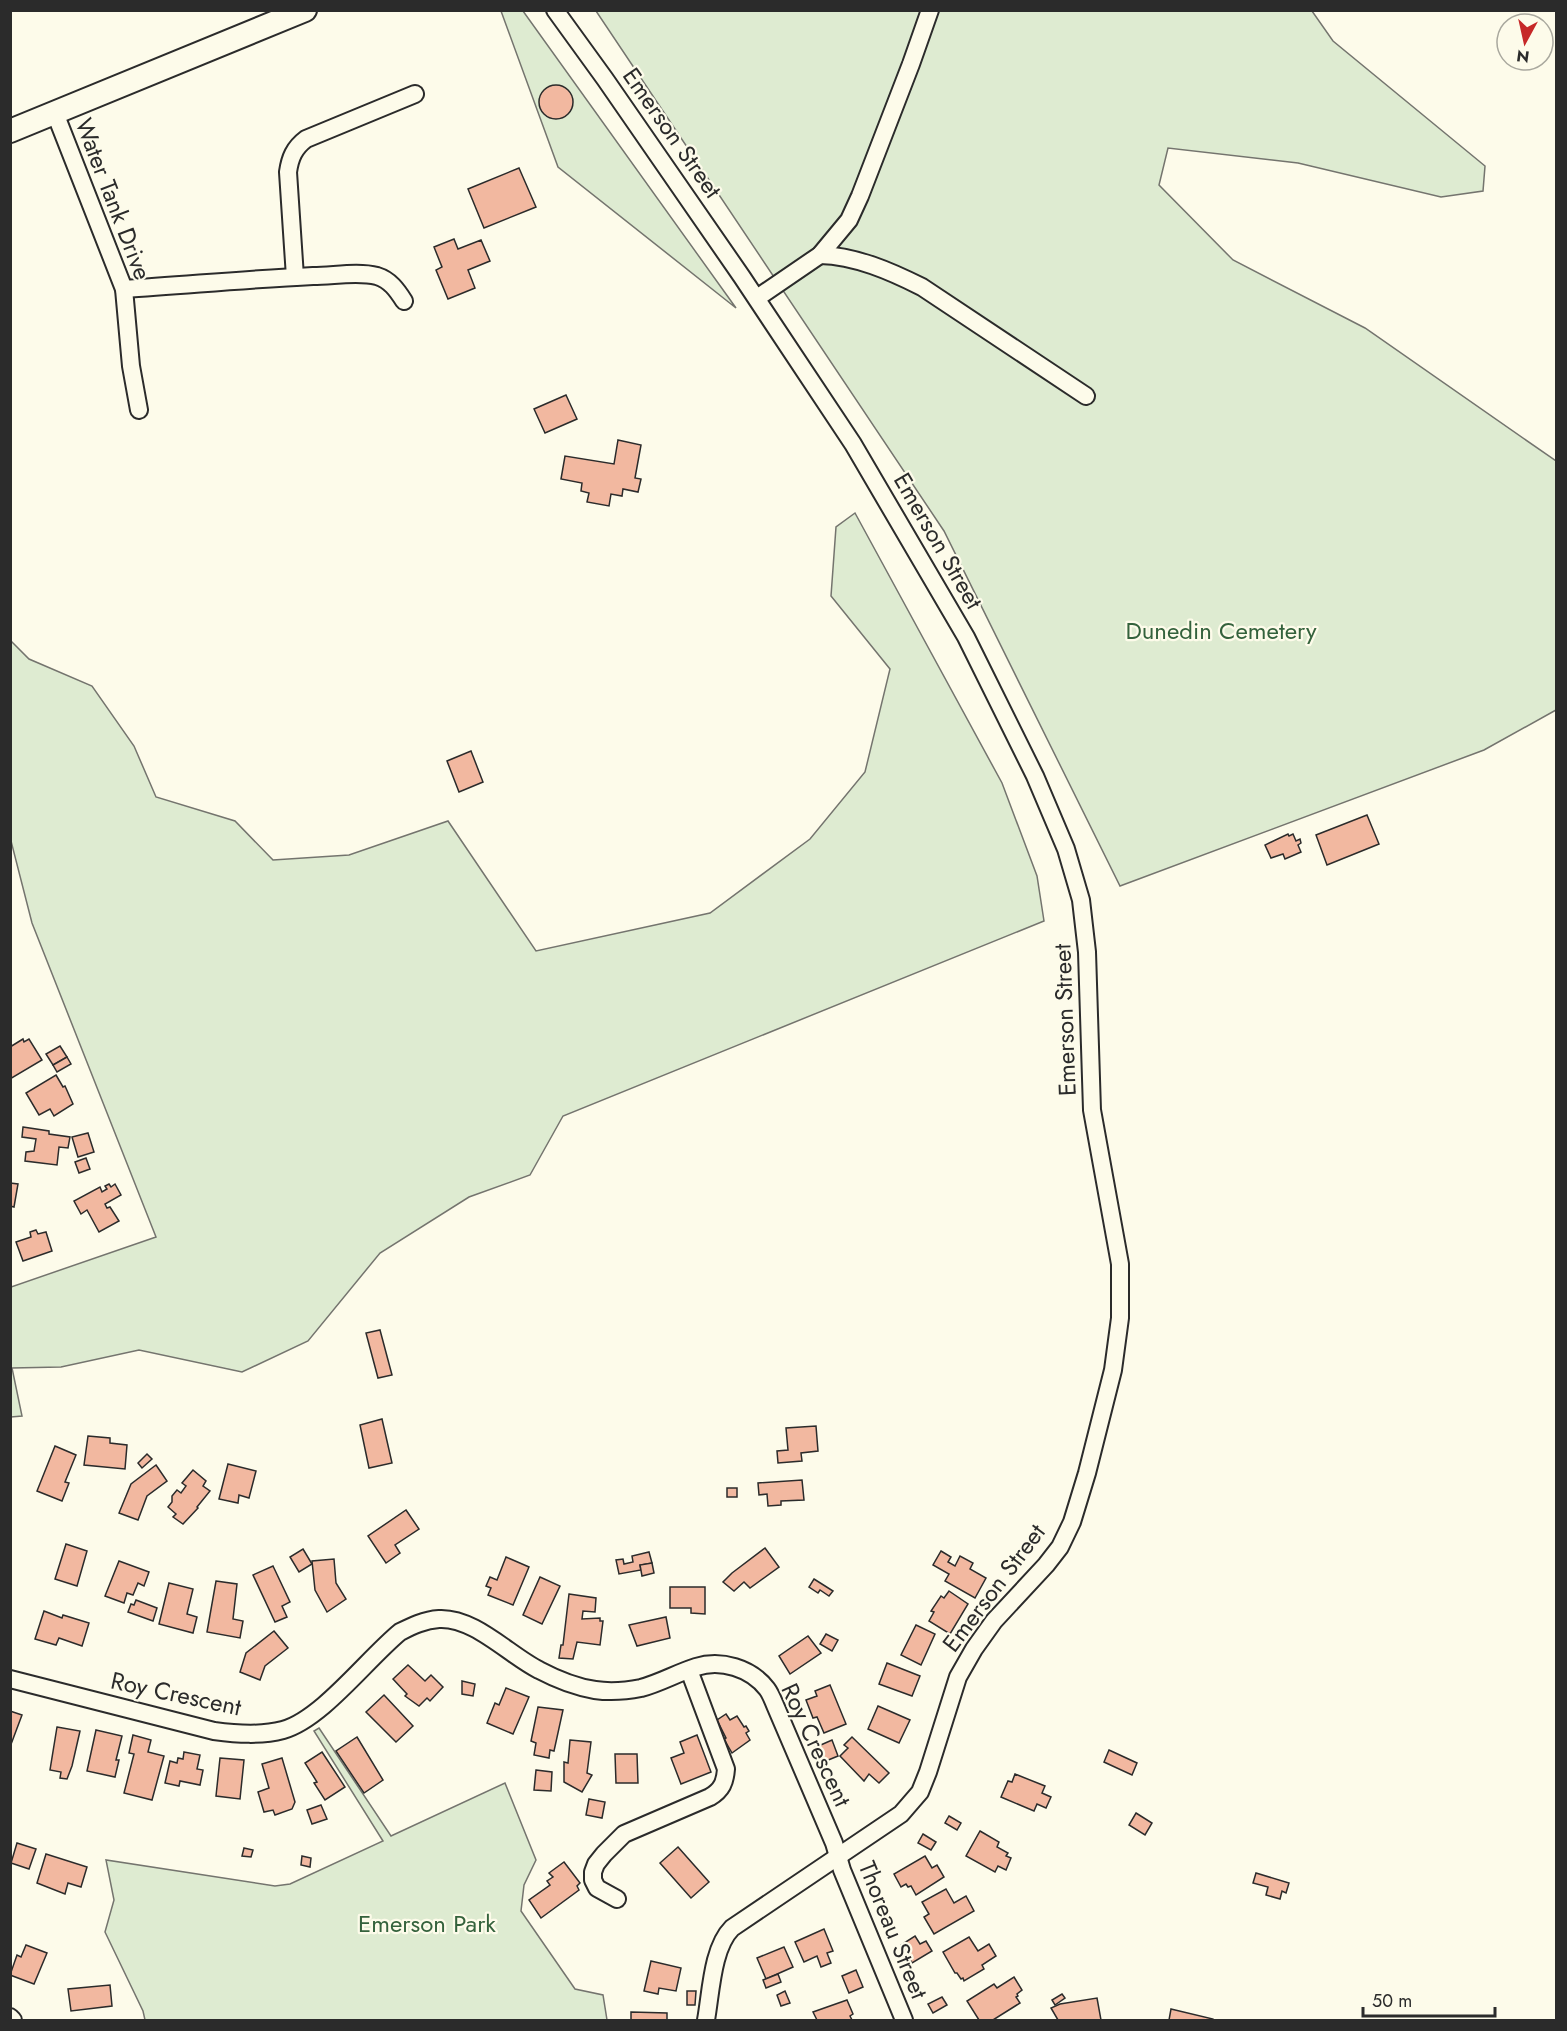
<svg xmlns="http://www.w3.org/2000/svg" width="1567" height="2031" font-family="Jost,sans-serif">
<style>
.green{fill:#deebd1;stroke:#74746e;stroke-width:1.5}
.building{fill:#f2b8a0;stroke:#2b2b2b;stroke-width:1.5}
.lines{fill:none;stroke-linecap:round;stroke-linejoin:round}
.minor-casing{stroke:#2b2b2b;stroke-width:20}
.secondary-casing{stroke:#2b2b2b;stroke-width:26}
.minor{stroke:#fdfbea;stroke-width:16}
.secondary{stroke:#fdfbea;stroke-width:22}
.labels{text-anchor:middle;stroke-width:4.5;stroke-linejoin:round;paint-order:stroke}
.street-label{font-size:24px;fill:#2b2b2b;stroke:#fdfbea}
.park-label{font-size:24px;fill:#34623c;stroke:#fdfbea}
</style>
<rect width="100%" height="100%" fill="#fdfbea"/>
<g class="green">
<polygon points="501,11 523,11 736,308 558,167"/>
<polygon points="596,11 1312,11 1333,41 1485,166 1483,191 1441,197 1298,163 1168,148 1159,185 1233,260 1365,328 1556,461 1556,710 1484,750 1120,886 944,531"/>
<polygon points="855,513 1002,783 1037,876 1044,921 563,1116 530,1175 469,1197 380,1253 308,1341 242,1372 139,1350 61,1367 12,1368 22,1416 11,1417 11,1287 156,1237 32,923 11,841 11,641 29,659 92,686 134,746 156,797 235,821 273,860 349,855 448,821 536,951 710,913 810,839 865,772 890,669 831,596 836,527"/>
<polygon points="319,1728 391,1836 505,1783 536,1860 524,1885 521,1911 575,1989 603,1995 607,2020 145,2020 143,2011 105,1932 114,1900 106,1860 275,1886 290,1884 383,1841 314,1731"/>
</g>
<g class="building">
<circle cx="556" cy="102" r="17"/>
<polygon points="519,168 536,207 484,228 468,189"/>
<polygon points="454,239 458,249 481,240 490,261 468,270 475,288 448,299 436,270 442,267 434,247"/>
<polygon points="566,395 577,419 545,433 534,409"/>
<polygon points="618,440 641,445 635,478 641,479 638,492 623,489 622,496 611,494 609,506 587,502 589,493 581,491 582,483 561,479 565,456 614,464"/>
<polygon points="471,751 483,782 459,792 447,761"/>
<polygon points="1367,815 1379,844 1327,865 1316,835"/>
<polygon points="1288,834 1289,836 1293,834 1296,841 1300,839 1301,843 1298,845 1301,852 1285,859 1283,854 1271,858 1265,845"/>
<polygon points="23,1039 24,1042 29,1039 42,1060 10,1079 10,1047"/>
<polygon points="60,1046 67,1057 53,1065 46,1054"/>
<polygon points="67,1057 71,1064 57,1072 53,1065"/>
<polygon points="56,1075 63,1087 65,1086 73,1104 54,1116 50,1109 39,1115 26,1093"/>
<polygon points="23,1127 49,1131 49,1134 70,1137 68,1148 59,1147 57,1165 25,1161 26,1152 34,1151 36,1139 22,1137"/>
<polygon points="88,1133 94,1152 78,1157 72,1137"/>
<polygon points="86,1158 90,1169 79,1173 75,1162"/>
<polygon points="10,1183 18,1184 14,1207 10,1206"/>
<polygon points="109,1184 111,1187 115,1184 121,1195 105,1204 107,1208 110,1207 119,1221 99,1232 87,1210 81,1214 74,1201 100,1187 102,1192 107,1189 105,1186"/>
<polygon points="36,1230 38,1234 46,1232 52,1251 23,1261 16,1242 31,1237 30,1232"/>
<polygon points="380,1330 392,1375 378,1378 366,1333"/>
<polygon points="382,1419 392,1463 369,1468 360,1425"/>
<polygon points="816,1426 818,1451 801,1453 802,1461 778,1463 777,1451 788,1450 786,1428"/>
<polygon points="88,1436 110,1438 110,1443 127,1445 125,1469 84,1465"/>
<polygon points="55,1446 76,1455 65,1482 69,1483 62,1501 37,1491"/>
<polygon points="147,1454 152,1459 142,1468 138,1463"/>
<polygon points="228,1464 256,1471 249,1498 239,1495 238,1503 219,1499"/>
<polygon points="156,1465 167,1481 147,1496 138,1520 119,1513 131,1484"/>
<polygon points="193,1470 206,1481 203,1486 210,1491 197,1507 198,1508 183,1524 173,1517 176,1514 168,1507 172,1502 172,1496 177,1490 181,1493 186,1486 182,1483"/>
<polygon points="802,1480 804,1500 781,1501 781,1505 768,1506 767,1494 759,1495 758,1483"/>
<rect x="727" y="1488" width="10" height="9"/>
<polygon points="406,1510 419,1529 395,1545 400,1553 386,1563 368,1536"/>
<polygon points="66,1544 87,1551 77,1586 55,1579"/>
<polygon points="765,1548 779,1567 750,1588 744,1582 734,1591 723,1582 732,1573"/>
<polygon points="303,1549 312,1564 299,1572 290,1557"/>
<polygon points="941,1551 951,1557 948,1562 955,1566 960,1556 973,1563 970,1569 986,1578 975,1598 945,1581 949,1574 933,1565"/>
<polygon points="649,1552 652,1563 640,1565 641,1570 619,1574 616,1560 623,1559 624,1564 633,1562 632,1556"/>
<polygon points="506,1557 529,1567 513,1605 488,1595 491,1588 486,1586 490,1577 497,1580"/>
<polygon points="334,1559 336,1583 346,1599 327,1612 315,1590 312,1561"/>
<polygon points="119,1561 149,1572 144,1586 138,1583 133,1595 127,1593 124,1603 105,1596"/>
<polygon points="652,1563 654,1573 642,1576 640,1565"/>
<polygon points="273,1566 290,1602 282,1606 287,1617 275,1622 253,1575"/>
<polygon points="540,1577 560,1586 542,1624 523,1615"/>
<polygon points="814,1579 833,1591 829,1596 820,1590 818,1593 809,1587"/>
<polygon points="216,1581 237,1584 233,1619 243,1621 240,1638 207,1632"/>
<polygon points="169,1583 193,1589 187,1614 197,1617 193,1633 159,1624"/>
<polygon points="670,1587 705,1587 705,1614 691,1613 691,1608 670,1608"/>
<polygon points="949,1591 968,1604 950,1634 929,1621 934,1612 931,1611 941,1596 944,1598"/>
<polygon points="569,1594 596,1598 595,1612 583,1611 582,1619 600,1618 600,1621 603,1621 600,1645 577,1642 573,1659 559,1658 561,1645 563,1645"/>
<polygon points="136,1600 157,1608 153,1621 128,1612 131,1604 134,1605"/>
<polygon points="44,1611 62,1618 63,1615 89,1623 82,1646 59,1638 56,1645 35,1639"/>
<polygon points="666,1617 670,1638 637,1646 629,1625"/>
<polygon points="916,1625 935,1634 921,1665 901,1655"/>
<polygon points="274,1631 288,1648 265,1666 260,1680 240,1672 246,1653"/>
<polygon points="826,1634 838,1640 832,1651 820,1644"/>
<polygon points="808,1636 821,1653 790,1674 779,1656"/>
<polygon points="887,1663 920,1676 912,1696 879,1684"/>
<polygon points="408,1665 425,1681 431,1675 443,1687 430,1701 427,1698 419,1706 405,1696 407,1694 393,1679"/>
<polygon points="462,1681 475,1684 473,1696 462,1694"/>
<polygon points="830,1685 846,1724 824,1733 817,1717 813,1718 806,1700 817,1696 815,1691"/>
<polygon points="506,1688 529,1697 513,1734 487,1723 495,1703 499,1705"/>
<polygon points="384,1695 413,1726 396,1742 366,1712"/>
<polygon points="878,1706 910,1720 899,1743 868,1729"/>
<polygon points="538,1707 563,1710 554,1751 550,1750 549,1758 534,1755 536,1743 531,1741"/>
<polygon points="10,1711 22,1715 10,1747"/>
<polygon points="726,1714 730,1720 737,1716 744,1727 746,1726 749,1731 746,1733 750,1740 732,1753 724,1739 726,1738 717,1720"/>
<polygon points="57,1727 80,1731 72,1766 67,1779 60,1778 61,1772 50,1770"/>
<polygon points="96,1730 122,1736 116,1760 119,1760 115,1777 87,1771"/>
<polygon points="133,1735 151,1740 148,1752 164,1756 152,1800 124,1793 134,1754 129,1753"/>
<polygon points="697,1735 711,1772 681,1784 671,1758 684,1753 680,1742"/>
<polygon points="357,1737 383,1780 364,1793 336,1751"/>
<polygon points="852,1737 889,1773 879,1783 869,1774 864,1781 840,1756 848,1748 844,1745"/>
<polygon points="570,1740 591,1742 587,1773 592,1775 582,1792 564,1782 564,1762 568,1763"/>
<polygon points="832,1740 838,1756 821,1763 814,1748"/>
<polygon points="1109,1750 1137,1763 1132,1775 1104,1762"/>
<polygon points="184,1752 200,1755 197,1769 203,1770 200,1785 180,1781 179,1786 165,1783 170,1761 177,1763 178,1758 183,1759"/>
<polygon points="322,1752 345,1787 325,1800 314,1783 317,1782 305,1763"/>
<polygon points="615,1754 637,1754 638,1783 616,1783"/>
<polygon points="220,1758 244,1760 240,1799 216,1796"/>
<polygon points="282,1758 295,1802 292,1809 275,1815 273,1810 264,1812 258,1792 269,1788 262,1764"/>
<polygon points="536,1770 552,1772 551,1791 534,1790"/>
<polygon points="1015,1774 1045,1786 1042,1793 1051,1797 1046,1808 1037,1804 1034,1811 1001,1797 1008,1781 1012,1782"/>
<polygon points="589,1799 605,1802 602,1818 586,1815"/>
<polygon points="321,1805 327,1819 312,1824 307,1810"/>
<polygon points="1136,1813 1152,1823 1145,1835 1129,1825"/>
<polygon points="949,1816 961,1823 957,1830 945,1823"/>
<polygon points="980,1831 999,1842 997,1847 1008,1853 1006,1856 1011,1858 1006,1870 998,1866 995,1872 966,1856"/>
<polygon points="923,1834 936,1842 931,1850 918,1843"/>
<polygon points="17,1843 36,1849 29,1869 11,1863"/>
<polygon points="678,1847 709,1882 691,1898 660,1863"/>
<polygon points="244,1848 253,1850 251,1857 242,1856"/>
<polygon points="46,1854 87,1867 81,1887 68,1883 65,1894 37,1883"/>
<polygon points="302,1856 311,1858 310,1867 301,1865"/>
<polygon points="925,1856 932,1868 937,1865 944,1877 916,1895 911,1886 908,1887 906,1884 901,1887 894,1874"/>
<polygon points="564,1862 580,1883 577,1886 579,1890 541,1918 529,1900 550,1885 547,1881 553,1877 549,1873"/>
<polygon points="1256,1873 1289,1883 1286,1893 1282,1891 1280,1899 1266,1895 1268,1887 1253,1883"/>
<polygon points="946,1889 954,1903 966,1896 974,1911 934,1934 924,1917 929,1914 922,1902"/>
<polygon points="824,1929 833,1951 827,1953 831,1963 821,1967 817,1956 804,1962 795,1942"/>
<polygon points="915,1936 920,1944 926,1941 932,1951 912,1963 901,1945"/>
<polygon points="969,1937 978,1951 989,1944 996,1956 982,1965 984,1969 964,1981 963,1978 961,1979 957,1973 955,1973 943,1952"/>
<polygon points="26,1945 47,1953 34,1984 10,1975 17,1955 21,1957"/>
<polygon points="784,1947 793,1967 766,1979 757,1958"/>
<polygon points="651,1961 681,1968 676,1991 659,1988 658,1994 644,1991"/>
<polygon points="856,1970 863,1987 849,1993 842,1976"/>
<polygon points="778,1974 781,1982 766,1988 763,1980"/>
<polygon points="1014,1977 1022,1990 1017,1994 1018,1996 1016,1997 1020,2003 993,2020 979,2020 967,2001 994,1984 997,1988"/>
<polygon points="110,1985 112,2006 71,2011 68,1989"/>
<polygon points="687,1991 696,1991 695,2005 687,2005"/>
<polygon points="785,1991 790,2003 781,2006 777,1995"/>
<polygon points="1062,1994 1065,1998 1055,2005 1052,2000"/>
<polygon points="942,1997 947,2005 933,2013 928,2004"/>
<polygon points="1097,1998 1101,2020 1058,2020 1051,2008 1060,2004"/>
<polygon points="847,2000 853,2014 850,2016 852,2020 817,2020 813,2012"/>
<polygon points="1171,2009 1213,2019 1213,2020 1169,2020"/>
<polygon points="631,2012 667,2013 667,2020 631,2020"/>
</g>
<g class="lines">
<defs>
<g id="minor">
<path d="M555,10L605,79L742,277L853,444L966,637L1035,776L1066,849L1081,900L1087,952L1092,1110L1120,1264V1318L1113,1370L1087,1473L1072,1522L1060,1547L1046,1565L994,1621L974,1649L958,1677L928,1772L920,1792L901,1814L732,1928C712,1948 711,1993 706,2020"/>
<polyline points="55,113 124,289 131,366 139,410"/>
<path d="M820,255C856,256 890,271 922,287L1086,396"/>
<path d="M295,277L288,172C290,158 294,148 306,139L415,94"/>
<path d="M124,289C187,285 250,279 313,276C333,276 358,271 377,276C390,280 397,290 404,301"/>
<polyline points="757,298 820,255 849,220 860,196 911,64 930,10"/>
<path d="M10,1679L214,1731C237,1734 261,1736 283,1730C322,1719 367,1659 400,1632C412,1626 424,1620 439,1619C474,1617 509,1655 539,1670C556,1679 576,1687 595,1690C609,1692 626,1691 641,1688C660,1683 677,1673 696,1667C721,1659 751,1668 767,1689C770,1693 773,1700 775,1705L834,1843L842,1870L904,2020"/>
<path d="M617,1899L597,1888L593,1880V1872L596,1864L604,1854L624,1834L710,1797C722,1790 725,1782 726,1769L689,1670"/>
<polyline points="10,2017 13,2020"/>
</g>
<polyline id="secondary" points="10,131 305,10"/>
</defs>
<use href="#minor" class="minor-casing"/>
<use href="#secondary" class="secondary-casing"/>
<use href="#minor" class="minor"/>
<use href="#secondary" class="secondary"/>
</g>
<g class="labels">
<g class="street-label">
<text transform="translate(672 133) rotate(55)" y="8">Emerson Street</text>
<text transform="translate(113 199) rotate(69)" y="8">Water Tank Drive</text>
<text transform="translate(938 541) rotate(60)" y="8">Emerson Street</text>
<text transform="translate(1065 1020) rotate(-92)" y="8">Emerson Street</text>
<text transform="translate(994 1588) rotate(-53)" y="8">Emerson Street</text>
<text transform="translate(176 1694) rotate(12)" y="8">Roy Crescent</text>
<text transform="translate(816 1745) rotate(65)" y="8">Roy Crescent</text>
<text transform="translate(893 1930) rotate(68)" y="8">Thoreau Street</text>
</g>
<g class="park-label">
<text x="1221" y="639">Dunedin Cemetery</text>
<text x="427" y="1932">Emerson Park</text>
</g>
</g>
<rect width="1567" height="2031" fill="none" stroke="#2b2b2b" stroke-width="24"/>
<g transform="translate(1525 42) rotate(188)"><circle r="28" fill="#fdfbea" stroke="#a9a89e" stroke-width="1.5"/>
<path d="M0-4.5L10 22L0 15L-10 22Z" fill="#c62828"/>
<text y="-9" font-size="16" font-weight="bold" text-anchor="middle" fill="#2b2b2b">N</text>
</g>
<path d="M1363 2007v9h132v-9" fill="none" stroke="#2b2b2b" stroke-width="3"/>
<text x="1372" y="2007" font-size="18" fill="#2b2b2b" stroke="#fdfbea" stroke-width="4.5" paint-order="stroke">50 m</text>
</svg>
